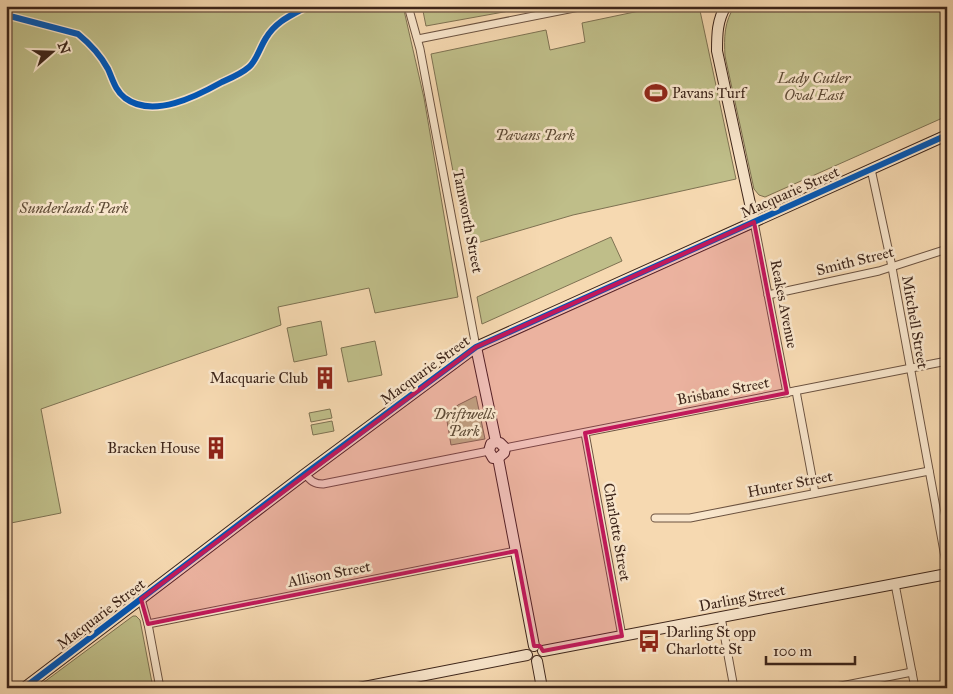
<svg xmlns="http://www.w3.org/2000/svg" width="953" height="694" font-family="'IM FELL Great Primer',serif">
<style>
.green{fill:#bfbe89;stroke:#7e7252}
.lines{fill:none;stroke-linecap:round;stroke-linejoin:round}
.street-casing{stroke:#6b5240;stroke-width:9}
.secondary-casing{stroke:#3d251a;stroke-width:12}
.street{stroke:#f9e6cc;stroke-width:7}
.secondary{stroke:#f9e6cc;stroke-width:10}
.cycleway-casing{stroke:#f9e6cc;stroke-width:9}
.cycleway{stroke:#0057b8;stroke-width:6}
.marked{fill:#c2185b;fill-opacity:0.2;stroke:#c2185b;stroke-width:4;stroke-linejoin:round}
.labels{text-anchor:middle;stroke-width:5;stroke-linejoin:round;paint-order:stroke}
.park-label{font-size:15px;font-style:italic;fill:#5e4b36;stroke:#f9e6cc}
.poi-label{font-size:15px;fill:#3d251a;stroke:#f9e6cc;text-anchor:start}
.street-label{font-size:15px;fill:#3d251a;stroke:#f9e6cc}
</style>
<rect width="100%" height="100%" fill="#f6d9b1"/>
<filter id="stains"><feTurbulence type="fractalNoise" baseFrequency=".004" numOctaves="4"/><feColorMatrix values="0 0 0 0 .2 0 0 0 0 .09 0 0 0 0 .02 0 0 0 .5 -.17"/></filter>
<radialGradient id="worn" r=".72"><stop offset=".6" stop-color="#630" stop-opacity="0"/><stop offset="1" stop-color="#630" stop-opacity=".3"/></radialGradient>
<g class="green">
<polygon points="6,6 66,6 105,9 132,6 403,6 424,98 458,297 375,313 369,288 278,307 281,325 41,409 61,513 6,524"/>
<polygon points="422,6 537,6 426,26"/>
<polygon points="663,6 699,6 736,179 573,215 467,246 431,54 546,30 550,50 585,42 582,23"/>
<path d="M735,6H947V116L765,197L759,195L754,189L725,56C724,38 724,21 735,6Z"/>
<polygon points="611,237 622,261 482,324 477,297"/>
<polygon points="321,321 327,355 294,362 287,328"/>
<polygon points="375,341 382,375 348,382 341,348"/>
<polygon points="476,396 485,439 451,445 446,415 458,405"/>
<polygon points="330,409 332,418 311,422 309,413"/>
<polygon points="332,421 334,431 313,435 311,425"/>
<polygon points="133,616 136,616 140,620 153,688 36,688"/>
</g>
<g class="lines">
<defs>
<g id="street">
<polyline points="408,6 420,49 476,347"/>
<polyline points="418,39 584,6"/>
<polyline points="871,169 891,262 947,568"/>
<polyline points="754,222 787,393"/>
<polyline points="768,295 879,271 947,249"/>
<polyline points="796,391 815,493"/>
<polyline points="585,433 622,636"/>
<polyline points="505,448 947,361"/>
<path d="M305,474C311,481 314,484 323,484L489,451"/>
<polyline points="655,518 690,518 929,471"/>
<polyline points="895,584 915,688"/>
<polyline points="141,599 148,624 160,688"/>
<polyline points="721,617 734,688"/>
<polyline points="148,624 516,551"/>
<polyline points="411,677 413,688"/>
<polyline points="831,688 912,672"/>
</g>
<g id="secondary">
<path d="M726,6C717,20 717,35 717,51L754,222"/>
<polyline points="476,347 496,442"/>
<polyline points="496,442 491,444 489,451 493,458 498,458"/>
<polyline points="496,442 500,443 505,448 504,453 498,458"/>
<polyline points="498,458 534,646"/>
<polyline points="543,651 947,574"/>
<polyline points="537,661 542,688"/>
<polyline points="24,688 305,474 476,347 947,135"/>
<polyline points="359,688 527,655"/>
</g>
</defs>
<use href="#street" class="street-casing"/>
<use href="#secondary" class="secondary-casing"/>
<use href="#street" class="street"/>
<use href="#secondary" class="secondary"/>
<defs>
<g id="cycleway">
<path d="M6,15L78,34C89,43 101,56 108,69C113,80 115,90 125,98C153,119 197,96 222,82C231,78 241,74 249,67C257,60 260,47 266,38C276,21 292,15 308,6"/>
<polyline points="24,688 305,474 476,347 947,135"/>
</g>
</defs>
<use href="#cycleway" class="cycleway-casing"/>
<use href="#cycleway" class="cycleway"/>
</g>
<path class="marked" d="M754,222L787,393L585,433L622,636L543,651L540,646H534L516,551L148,624L141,599L476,347Z"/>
<defs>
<symbol id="stadium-bare" viewBox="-9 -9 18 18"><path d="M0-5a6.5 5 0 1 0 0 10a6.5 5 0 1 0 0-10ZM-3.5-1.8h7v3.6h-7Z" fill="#8f2418" stroke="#f9e6cc" stroke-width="2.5" paint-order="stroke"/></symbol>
<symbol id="building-bare" viewBox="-9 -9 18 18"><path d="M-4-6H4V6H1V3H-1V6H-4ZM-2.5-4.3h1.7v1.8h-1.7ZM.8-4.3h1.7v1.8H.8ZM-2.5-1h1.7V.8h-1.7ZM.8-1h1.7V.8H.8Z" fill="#8f2418" stroke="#f9e6cc" stroke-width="2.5" paint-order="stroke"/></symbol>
<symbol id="bus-bare" viewBox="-9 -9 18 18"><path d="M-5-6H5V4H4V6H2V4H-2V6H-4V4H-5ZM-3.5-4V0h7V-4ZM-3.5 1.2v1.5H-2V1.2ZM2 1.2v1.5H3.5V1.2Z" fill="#8f2418" stroke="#f9e6cc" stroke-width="2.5" paint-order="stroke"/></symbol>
</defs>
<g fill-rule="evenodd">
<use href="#stadium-bare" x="640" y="77" width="32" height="32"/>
<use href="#building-bare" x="309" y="362" width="32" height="32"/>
<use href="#building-bare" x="200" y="432" width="32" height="32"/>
<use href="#bus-bare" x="633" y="625" width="32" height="32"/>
</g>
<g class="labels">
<g class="park-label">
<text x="814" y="83">Lady Cutler<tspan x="814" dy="17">Oval East</tspan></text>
<text x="535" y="140">Pavans Park</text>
<text x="74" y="213">Sunderlands Park</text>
<text x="464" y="419">Driftwells<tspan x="464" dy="17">Park</tspan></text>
</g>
<g class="poi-label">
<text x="672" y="98">Pavans Turf</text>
<text x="308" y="383" text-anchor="end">Macquarie Club</text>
<text x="200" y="453" text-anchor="end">Bracken House</text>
<text x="666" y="637">Darling St opp<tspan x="666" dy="17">Charlotte St</tspan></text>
</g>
<g class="street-label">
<text transform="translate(790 192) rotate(-24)" y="5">Macquarie Street</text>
<text transform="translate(468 221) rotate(79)" y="5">Tamworth Street</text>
<text transform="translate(855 261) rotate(-14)" y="5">Smith Street</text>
<text transform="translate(784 304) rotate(79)" y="5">Reakes Avenue</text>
<text transform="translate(915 322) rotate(80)" y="5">Mitchell Street</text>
<text transform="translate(425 370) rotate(-36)" y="5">Macquarie Street</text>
<text transform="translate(723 391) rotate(-11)" y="5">Brisbane Street</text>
<text transform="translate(790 484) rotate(-11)" y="5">Hunter Street</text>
<text transform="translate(617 532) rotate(80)" y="5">Charlotte Street</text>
<text transform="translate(329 574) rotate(-11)" y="5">Allison Street</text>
<text transform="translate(742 598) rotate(-11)" y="5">Darling Street</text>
<text transform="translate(101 614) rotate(-37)" y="5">Macquarie Street</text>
</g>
</g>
<rect width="953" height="694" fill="none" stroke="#f6d9b1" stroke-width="25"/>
<rect x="8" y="8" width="938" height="679" fill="none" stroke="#3d251a" stroke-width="2.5"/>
<rect x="12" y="12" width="928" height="669" fill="none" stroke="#3d251a"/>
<g transform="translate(52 52) rotate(70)" stroke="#f9e6cc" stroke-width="4" paint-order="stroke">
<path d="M0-4L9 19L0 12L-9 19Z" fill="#3d251a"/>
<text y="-8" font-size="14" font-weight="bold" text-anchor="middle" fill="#3d251a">N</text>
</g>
<path d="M766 656v8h89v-8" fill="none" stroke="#3d251a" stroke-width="2.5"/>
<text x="773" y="656" font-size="15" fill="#3d251a" stroke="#f9e6cc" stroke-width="4" paint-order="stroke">100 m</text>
<rect width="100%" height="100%" filter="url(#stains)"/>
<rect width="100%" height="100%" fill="url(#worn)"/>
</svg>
